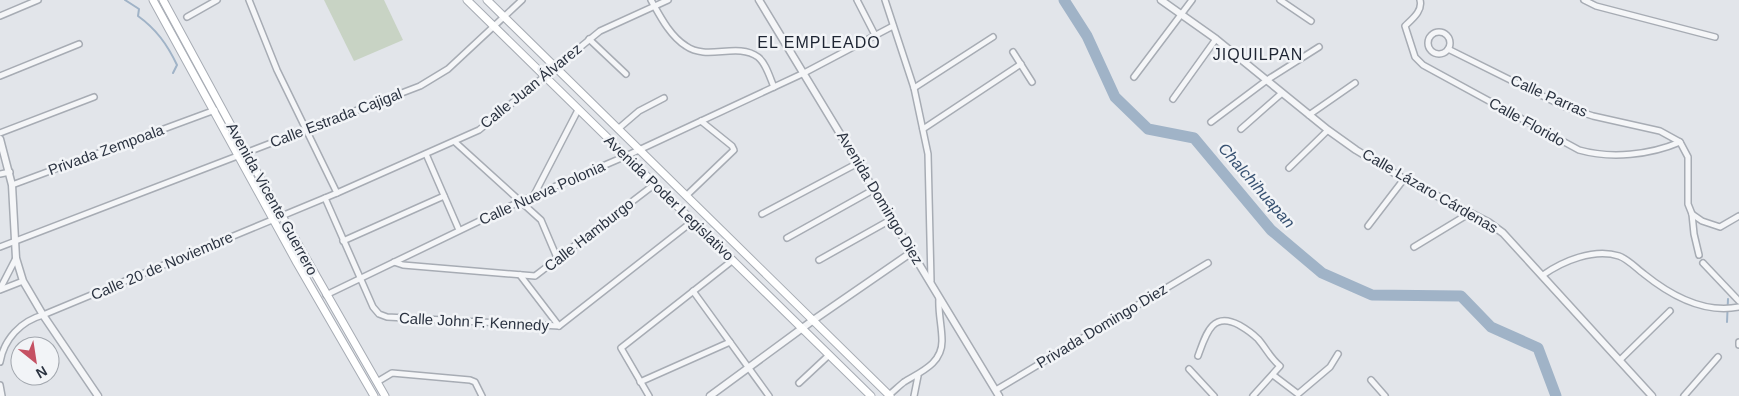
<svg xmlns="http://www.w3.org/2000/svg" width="1739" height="396" font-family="Helvetica,sans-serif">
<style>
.green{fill:#c8d3c4}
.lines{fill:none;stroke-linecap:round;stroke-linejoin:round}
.stream{stroke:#a0b3c7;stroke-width:2}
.river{stroke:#a0b3c7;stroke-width:11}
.minor-casing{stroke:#a7acb4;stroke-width:8}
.tertiary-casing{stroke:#a7acb4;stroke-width:9}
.secondary-casing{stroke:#a7acb4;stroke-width:9}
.minor{stroke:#f5f6f8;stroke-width:5}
.tertiary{stroke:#f5f6f8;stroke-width:6}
.secondary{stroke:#fff;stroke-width:7}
.labels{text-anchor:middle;stroke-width:5;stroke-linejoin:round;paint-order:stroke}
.street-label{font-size:15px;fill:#2b3341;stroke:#f2f4f7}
.neighbourhood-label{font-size:16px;letter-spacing:1px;fill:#1d2432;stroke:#f2f4f7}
.water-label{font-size:16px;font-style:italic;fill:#385272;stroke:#f2f4f7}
</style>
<rect width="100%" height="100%" fill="#e2e5ea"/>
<polygon class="green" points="324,0 384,0 403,40 354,61"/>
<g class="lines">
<g class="stream">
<path d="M125,0L139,9L138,16C156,29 167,44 177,65L173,73"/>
<polyline points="1727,322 1728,299"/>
</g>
<polyline class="river" points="1064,0 1087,36 1115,97 1148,129 1194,138 1271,230 1322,273 1372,295 1461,296 1491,327 1538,348 1556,396"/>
<defs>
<g id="minor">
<polyline points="249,0 277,70 337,193"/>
<path d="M651,0C660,16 670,36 686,46C707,61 737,42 758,57C766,63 770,78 774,87"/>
<polyline points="857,0 875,35"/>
<polyline points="885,0 914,88 928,154 931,281"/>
<polyline points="1280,0 1311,21"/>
<path d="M1420,0C1423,11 1412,19 1405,26L1415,57L1423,65L1579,150C1611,159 1650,155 1680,142"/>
<polyline points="1584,0 1596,6 1715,37"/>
<polyline points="0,16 38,0"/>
<polyline points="187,17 217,0"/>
<circle cx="1439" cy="43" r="11"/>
<polyline points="589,39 626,74"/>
<polyline points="1448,49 1565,107 1593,116 1660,131 1680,142 1688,157 1688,204 1692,214 1694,234 1699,255"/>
<polyline points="1013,52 1032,82"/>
<polyline points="0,76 79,44"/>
<polyline points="1134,77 1192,0"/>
<polyline points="914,88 993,37"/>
<polyline points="1173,99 1216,39"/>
<polyline points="1309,115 1355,83"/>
<polyline points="1211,122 1267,80 1319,47"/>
<polyline points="618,129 639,111 664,98"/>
<polyline points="923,129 1021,64"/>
<polyline points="1241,129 1282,93"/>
<polyline points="0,133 94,97"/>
<polyline points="455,142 541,220 558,260"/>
<polyline points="426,154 459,230"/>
<polyline points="1289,168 1328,130"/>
<polyline points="0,174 10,172"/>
<polyline points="12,185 215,110"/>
<polyline points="534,195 578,110"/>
<polyline points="686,196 734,150 732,146 701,121"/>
<polyline points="325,198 373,307 379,314 387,317 559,326 693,221"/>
<polyline points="762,214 858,163"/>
<polyline points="1692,214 1702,221 1720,227 1739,216"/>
<polyline points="1368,226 1404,179"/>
<polyline points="787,238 873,190"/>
<polyline points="343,241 444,196"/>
<polyline points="0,247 420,86 448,69 522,0"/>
<polyline points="1414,247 1470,213"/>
<polyline points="819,260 892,219"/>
<polyline points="394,262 403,265 535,276 655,184"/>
<polyline points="1703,263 1739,301"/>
<polyline points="520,275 559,326"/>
<path d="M1543,275C1563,261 1594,248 1619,256C1628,259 1637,269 1644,274C1670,295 1704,314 1739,307"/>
<polyline points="0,289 16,258"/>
<polyline points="0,290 23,281"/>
<polyline points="693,291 769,396"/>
<polyline points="326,295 521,201 626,156 804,73 893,26"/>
<polyline points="1739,342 1739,345"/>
<path d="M1198,356C1206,334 1212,311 1239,325C1246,329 1252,333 1258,339C1266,348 1270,358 1280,366L1253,396"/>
<polyline points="1620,360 1670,311"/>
<path d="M0,362C4,339 21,321 43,315L337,193L479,130L600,31L668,0"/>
<polyline points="1189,369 1214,396"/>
<polyline points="1273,375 1298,394 1330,367 1338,354"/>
<polyline points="1371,380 1385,396"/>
<polyline points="377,382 392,373 470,380 475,382 482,396"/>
<polyline points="640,382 730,342"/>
<polyline points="799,383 829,355"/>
<polyline points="0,385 2,396"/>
<polyline points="996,390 1208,263"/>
<path d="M889,395C894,391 899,386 904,382C920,372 942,364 942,341C942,326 938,313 939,298"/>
<polyline points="649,396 621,348 733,260"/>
<polyline points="914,396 918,376"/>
<polyline points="1684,396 1718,357"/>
</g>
<g id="tertiary">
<polyline points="759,0 999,396"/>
<polyline points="1161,0 1216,39 1328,130 1356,150 1404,179 1488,222 1503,233 1652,396"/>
<polyline points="0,139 12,185 16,258 23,281 43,315 98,396"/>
<polyline points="710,396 812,321 912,252"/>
</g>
<g id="secondary">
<polyline points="153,0 297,263 374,396"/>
<polyline points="163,0 246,153 385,396"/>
<polyline points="467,0 871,396"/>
<polyline points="487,0 890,396"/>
</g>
</defs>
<use href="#minor" class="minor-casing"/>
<use href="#tertiary" class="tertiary-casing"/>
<use href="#secondary" class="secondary-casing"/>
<use href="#minor" class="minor"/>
<use href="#tertiary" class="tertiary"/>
<use href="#secondary" class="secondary"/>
</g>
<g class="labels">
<g class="street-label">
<text transform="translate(531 86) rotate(-39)" y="5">Calle Juan Álvarez</text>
<text transform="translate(1549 96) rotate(24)" y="5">Calle Parras</text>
<text transform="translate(336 118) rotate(-21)" y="5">Calle Estrada Cajigal</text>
<text transform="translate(1527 122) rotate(29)" y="5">Calle Florido</text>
<text transform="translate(106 150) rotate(-20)" y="5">Privada Zempoala</text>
<text transform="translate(1430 191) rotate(30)" y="5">Calle Lázaro Cárdenas</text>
<text transform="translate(542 193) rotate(-24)" y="5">Calle Nueva Polonia</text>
<text transform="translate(669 198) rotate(44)" y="5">Avenida Poder Legislativo</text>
<text transform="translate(880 198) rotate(59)" y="5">Avenida Domingo Diez</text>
<text transform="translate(272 199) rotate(61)" y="5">Avenida Vicente Guerrero</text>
<text transform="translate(589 235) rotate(-38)" y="5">Calle Hamburgo</text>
<text transform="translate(162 266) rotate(-23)" y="5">Calle 20 de Noviembre</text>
<text transform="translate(474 322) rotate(3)" y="5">Calle John F. Kennedy</text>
<text transform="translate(1102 326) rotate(-31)" y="5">Privada Domingo Diez</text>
</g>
<g class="neighbourhood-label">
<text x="819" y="48">EL EMPLEADO</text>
<text x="1258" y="60">JIQUILPAN</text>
</g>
<g class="water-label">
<text transform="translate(1257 185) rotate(49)" y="6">Chalchihuapan</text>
</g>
</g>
<g transform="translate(35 361) rotate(150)"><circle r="24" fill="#f2f4f7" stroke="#a2a7ae"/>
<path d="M0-4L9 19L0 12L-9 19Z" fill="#c55163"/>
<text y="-8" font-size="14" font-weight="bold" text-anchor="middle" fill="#2b3341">N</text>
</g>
</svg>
